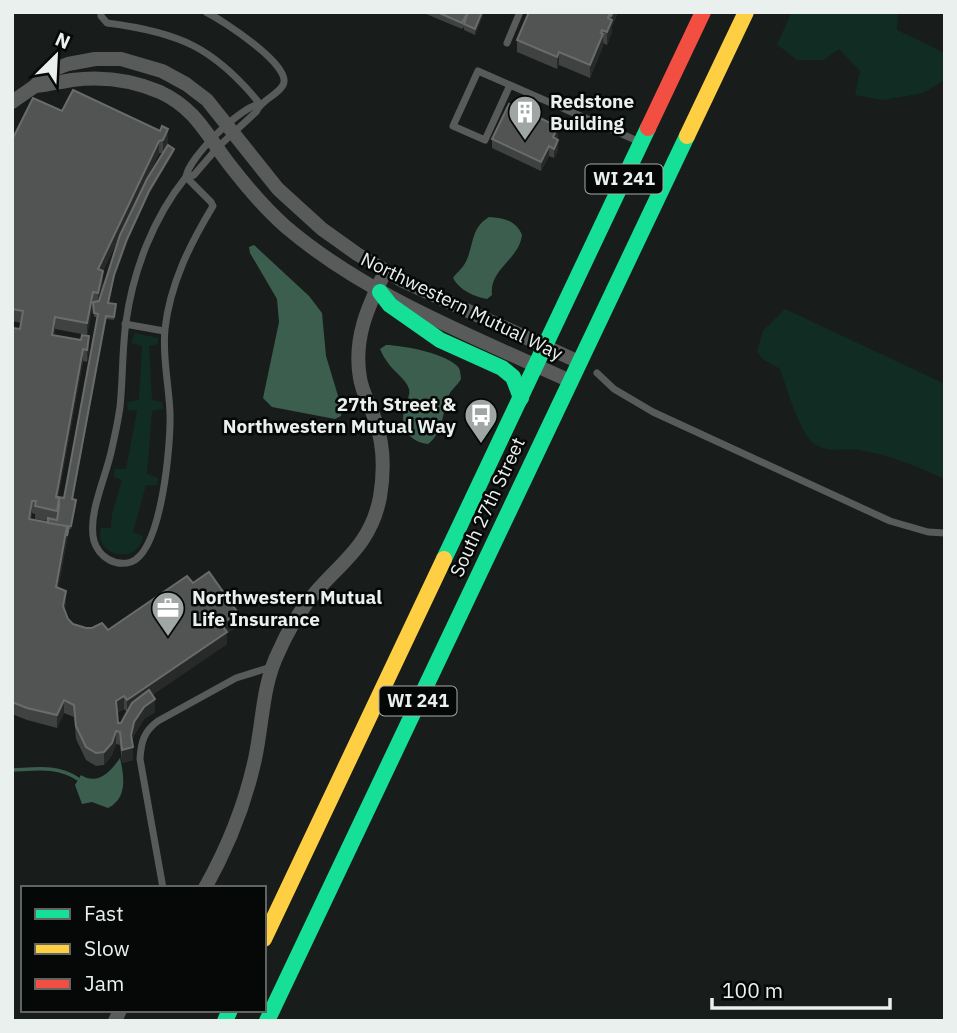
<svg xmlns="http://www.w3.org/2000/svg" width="957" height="1033" font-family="'IBM Plex Sans',sans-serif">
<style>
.green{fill:#112d23}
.water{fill:#3b5e4f}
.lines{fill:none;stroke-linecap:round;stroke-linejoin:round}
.stream{stroke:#3b5e4f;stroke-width:3.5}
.lane{stroke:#595b5a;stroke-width:7}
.street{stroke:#595b5a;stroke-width:14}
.fast{stroke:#16e098;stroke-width:16}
.slow{stroke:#ffcf43;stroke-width:16}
.jam{stroke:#f24e42;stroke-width:16}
.wall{fill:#404141;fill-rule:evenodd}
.shaded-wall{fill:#282a2a}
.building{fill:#525453;stroke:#6a6c6c;stroke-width:2}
.labels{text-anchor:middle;stroke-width:5;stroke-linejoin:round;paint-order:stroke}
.shield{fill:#050806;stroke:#a5aaa8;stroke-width:2}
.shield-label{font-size:18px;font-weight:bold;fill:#eaf0ed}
.poi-label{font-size:19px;font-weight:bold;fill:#eaf0ed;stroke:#050806;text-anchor:start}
.street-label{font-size:19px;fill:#eaf0ed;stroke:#050806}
</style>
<rect width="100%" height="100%" fill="#181c1a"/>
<g class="green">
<polygon points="792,12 898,12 897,30 945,53 945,80 923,93 883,100 855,95 860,71 839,49 824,60 797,60 777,44"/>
<path d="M785,309L945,384V479C917,467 889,454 858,450C841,447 828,455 812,442C800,432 786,386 780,369L764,360L757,352L763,331Z"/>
<path d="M135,333L158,338V344L149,346L152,400L162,402L163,409L152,411L147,474L158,478L157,485H146L133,532L143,536C139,566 93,557 101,528H111L112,514L122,480L114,477V469H126L137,411L128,410L127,402L139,400L142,346L131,343Z"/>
</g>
<g class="water">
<path d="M489,217C503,218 516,220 522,235C519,260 489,269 492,295L487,299C475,297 459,290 453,278C456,273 460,271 464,265C475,247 469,229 489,217Z"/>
<polygon points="254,245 309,296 322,313 326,356 342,409 341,416 335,419 272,407 263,398 279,322 277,299 250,253 249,247"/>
<path d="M386,345C402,345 449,354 459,368C460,370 461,376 461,379C457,386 451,389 448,397C443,413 442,434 428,444C410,442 400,429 404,410C405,403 411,395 409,389C406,379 393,371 388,363C385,359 382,354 380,349Z"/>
<path d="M120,758C124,776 128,798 108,808L92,802L82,804L75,785L81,775C98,786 111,771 120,758Z"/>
</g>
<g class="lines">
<path class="stream" d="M12,770C36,769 57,765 78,779"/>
<g class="lane">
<path d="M101,12V16L107,23C178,32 214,47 260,104"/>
<polyline points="507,43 520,12"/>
<polyline points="510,85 485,140 453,126 478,71 640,142"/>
<path d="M186,177L211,202L213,206C190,244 170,284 165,329C162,356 169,385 170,413C171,443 162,551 131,562C115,567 99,557 94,541C87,514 107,475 112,448C115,435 118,421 120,407C123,379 122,350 126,322C133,271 153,218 186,177Z"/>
<path d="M186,177L194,175L218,147L256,112C262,99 277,96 283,85C294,66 220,19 206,12"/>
<path d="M186,177C188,158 241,106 260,104"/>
<polyline points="125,324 164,331"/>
<polyline points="597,373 614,389 653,412 890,521 928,532 945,533"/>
<path d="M163,888L140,759C141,742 144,731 158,721L236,678L271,667"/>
</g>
<g class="street">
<path d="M35,86C48,85 59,82 72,80C102,76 132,80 160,92C196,109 206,134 229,164C246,186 264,208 286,227C367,296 474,337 570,381"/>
<polyline points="12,102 35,86 47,72 68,64 95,59 121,59 162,71 186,84 207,100 278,189 322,229 357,254 403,281 579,362"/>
<path d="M205,888C228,847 245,805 255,759C263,722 262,685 279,651C286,635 295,619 306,604C334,566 370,550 380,497C384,473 384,446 376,423C372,408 362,393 360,378C353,339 368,306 385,272"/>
<polyline points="115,1021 120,1010"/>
</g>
<g class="fast">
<polyline points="380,292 390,305 440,340 502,368 513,377 521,398"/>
<polyline points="444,559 648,128"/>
<polyline points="225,1021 230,1010"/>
<polyline points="267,1021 687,136"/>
</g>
<g class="slow">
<polyline points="687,136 746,12"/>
<polyline points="264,939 444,559"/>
</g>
<polyline class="jam" points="648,128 703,12"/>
</g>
<g class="wall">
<polygon points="426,12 483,12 483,15 475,35 464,30 464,27 462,29 426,14"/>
<polygon points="618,12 612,26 612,32 607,45 603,43 603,46 590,78 559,65 557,69 517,52 517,40"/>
<path d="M62,111L168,142L163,153H159L103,271V284L99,301L120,235L174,152L149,194L127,242L114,279L108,303L116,307L114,320L106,319L73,499L76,503L71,529H69L58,588L66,604L64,611L68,619L73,624L86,628L108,630L193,583L238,626L227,633V644L152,695L155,712L144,719L134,735L132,742L133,760L122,763L120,745L116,744L112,755L104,765L96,766L86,760L76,739L74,717L64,713L57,728L27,720L12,714V328L20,329L21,323L12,321V140ZM93,305L94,317H97L64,498L58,497L83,361L87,362L89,349L54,335L55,329L87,335ZM32,513L35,514V519L48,521V523L31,520ZM124,709L127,712L121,723H118L117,713Z"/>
<polygon points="526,112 540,113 540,118 558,136 557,139 558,150 554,158 549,156 541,171 492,148 492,139"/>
</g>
<g class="shaded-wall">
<polygon points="482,12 483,12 483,15 475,35 475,29"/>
<polygon points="613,12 618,12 612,26 612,32 607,45 607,32 611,22 611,16"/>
<polygon points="602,30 602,36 603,34 603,46 590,78 590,65"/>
<polygon points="559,52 559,65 557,69 557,57"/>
<polygon points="558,127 558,136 553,147 553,137"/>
<polygon points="168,129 168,142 163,153 163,140"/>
<polygon points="558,140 558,150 554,158 554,149"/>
<polygon points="159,141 159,153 98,282 98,269"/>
<polygon points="549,146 549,156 541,171 541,162"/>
<polygon points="174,149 174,152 149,194 127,242 114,279 108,306 114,275 127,239 149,191"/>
<polygon points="103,271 103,284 98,306 98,293"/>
<polygon points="93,292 93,305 87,335 87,323"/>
<polygon points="55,317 55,329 52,347 52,335"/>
<polygon points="89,336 89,349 87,362 87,350"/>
<polygon points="83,349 83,361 56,510 56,497"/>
<polygon points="32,501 32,513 29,532 29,519"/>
<polygon points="67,526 69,526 69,529 56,599 56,587"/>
<polygon points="66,591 66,604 63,619 63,606"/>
<polygon points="238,613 238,626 227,633 227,644 127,712 127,700 221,624"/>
<polygon points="124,696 124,709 116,714 116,701"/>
<polygon points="155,699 155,712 144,719 134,735 131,747 133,747 133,760 122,763 122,750 131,735 134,722 144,707"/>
<polygon points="64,700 64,713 57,728 57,715"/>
<polygon points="116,731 116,744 112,755 104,765 104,752"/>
</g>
<g class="building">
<polygon points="437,12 468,12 462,23"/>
<polygon points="468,12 482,12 475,29 464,24"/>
<polygon points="529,12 613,12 611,16 609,15 608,18 612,20 607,32 602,30 601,33 603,34 590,65 559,52 557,57 517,40"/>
<polygon points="73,90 160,131 162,126 168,129 163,140 159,141 98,269 103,271 98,293 93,292 87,323 55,317 52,335 81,340 82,335 89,336 87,350 83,349 58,487 56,497 59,498 57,511 35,506 36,501 32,501 29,519 67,526 56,587 66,591 63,606 68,619 73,624 86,628 92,628 102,623 108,630 187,576 193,583 209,572 238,613 221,624 227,632 127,700 124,696 116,701 118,723 121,723 132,703 149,690 155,699 144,707 134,722 131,735 133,747 122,750 120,732 116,731 112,743 104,752 96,753 86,747 76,726 74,705 64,700 57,715 27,708 12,702 12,328 20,329 23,311 12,309 12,140 33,98 62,111"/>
<polygon points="509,104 526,112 531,108 540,113 538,116 540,118 558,127 553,137 558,140 554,149 549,146 541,162 492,139"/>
<polygon points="168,145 174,149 149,191 127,239 114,275 108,303 116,304 114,317 106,316 72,499 76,500 71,526 69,526 67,536 67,526 48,523 48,518 57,520 59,507 59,498 58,497 64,498 98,314 94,313 93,302 99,301 120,235 147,179"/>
</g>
<defs>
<symbol id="building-pin" viewBox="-11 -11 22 30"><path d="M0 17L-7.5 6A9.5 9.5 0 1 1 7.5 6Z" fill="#a0a6a3" stroke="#050806"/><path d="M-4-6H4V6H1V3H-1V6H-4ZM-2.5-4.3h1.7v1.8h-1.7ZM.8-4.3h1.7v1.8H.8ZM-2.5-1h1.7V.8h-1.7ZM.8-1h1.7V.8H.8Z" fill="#fff"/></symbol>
<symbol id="bus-pin" viewBox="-11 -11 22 30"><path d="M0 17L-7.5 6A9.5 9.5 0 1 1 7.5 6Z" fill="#a0a6a3" stroke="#050806"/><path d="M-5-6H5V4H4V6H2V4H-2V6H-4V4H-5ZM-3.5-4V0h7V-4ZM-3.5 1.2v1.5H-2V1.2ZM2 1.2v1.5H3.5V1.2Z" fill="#fff"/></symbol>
<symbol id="office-pin" viewBox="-11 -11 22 30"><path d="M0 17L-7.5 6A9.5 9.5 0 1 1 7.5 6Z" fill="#a0a6a3" stroke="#050806"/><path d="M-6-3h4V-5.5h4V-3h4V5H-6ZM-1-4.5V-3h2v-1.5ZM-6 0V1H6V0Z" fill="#fff"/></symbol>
</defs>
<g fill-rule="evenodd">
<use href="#building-pin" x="506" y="93" width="38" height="52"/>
<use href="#bus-pin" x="462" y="396" width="38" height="52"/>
<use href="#office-pin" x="149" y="589" width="38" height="52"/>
</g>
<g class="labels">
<g class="shield">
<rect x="585.5" y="164.5" width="77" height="29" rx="5"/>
<rect x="379.5" y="686.5" width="77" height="29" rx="5"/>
</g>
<g class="shield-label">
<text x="624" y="185">WI 241</text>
<text x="418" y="707">WI 241</text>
</g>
<g class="poi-label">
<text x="550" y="108">Redstone<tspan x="550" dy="22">Building</tspan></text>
<text x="456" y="411" text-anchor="end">27th Street &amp;<tspan x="456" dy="22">Northwestern Mutual Way</tspan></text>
<text x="192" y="604">Northwestern Mutual<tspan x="192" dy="22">Life Insurance</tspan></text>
</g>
<g class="street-label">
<text transform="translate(462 306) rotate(26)" y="7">Northwestern Mutual Way</text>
<text transform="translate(487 507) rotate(-65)" y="7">South 27th Street</text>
</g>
</g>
<rect width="957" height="1033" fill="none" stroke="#eaf0ed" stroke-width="28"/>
<rect x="21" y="886" width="245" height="126" fill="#050806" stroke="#616562" stroke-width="2"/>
<rect x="35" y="909" width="35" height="10" fill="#16e098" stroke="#616562" stroke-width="2"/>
<text x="84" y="921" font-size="21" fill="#eaf0ed">Fast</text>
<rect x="35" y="944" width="35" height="10" fill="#ffcf43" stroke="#616562" stroke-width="2"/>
<text x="84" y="956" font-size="21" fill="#eaf0ed">Slow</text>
<rect x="35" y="979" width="35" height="10" fill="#f24e42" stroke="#616562" stroke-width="2"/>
<text x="84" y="991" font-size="21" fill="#eaf0ed">Jam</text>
<g transform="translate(56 56) rotate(24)" stroke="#050806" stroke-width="5" paint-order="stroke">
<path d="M0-5L12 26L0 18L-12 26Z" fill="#eaf0ed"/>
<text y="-10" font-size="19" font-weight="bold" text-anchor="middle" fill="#eaf0ed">N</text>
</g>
<path d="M712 998v10h178v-10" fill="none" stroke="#eaf0ed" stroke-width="3.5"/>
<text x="722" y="998" font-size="21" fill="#eaf0ed" stroke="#050806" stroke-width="5" paint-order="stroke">100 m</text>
</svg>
